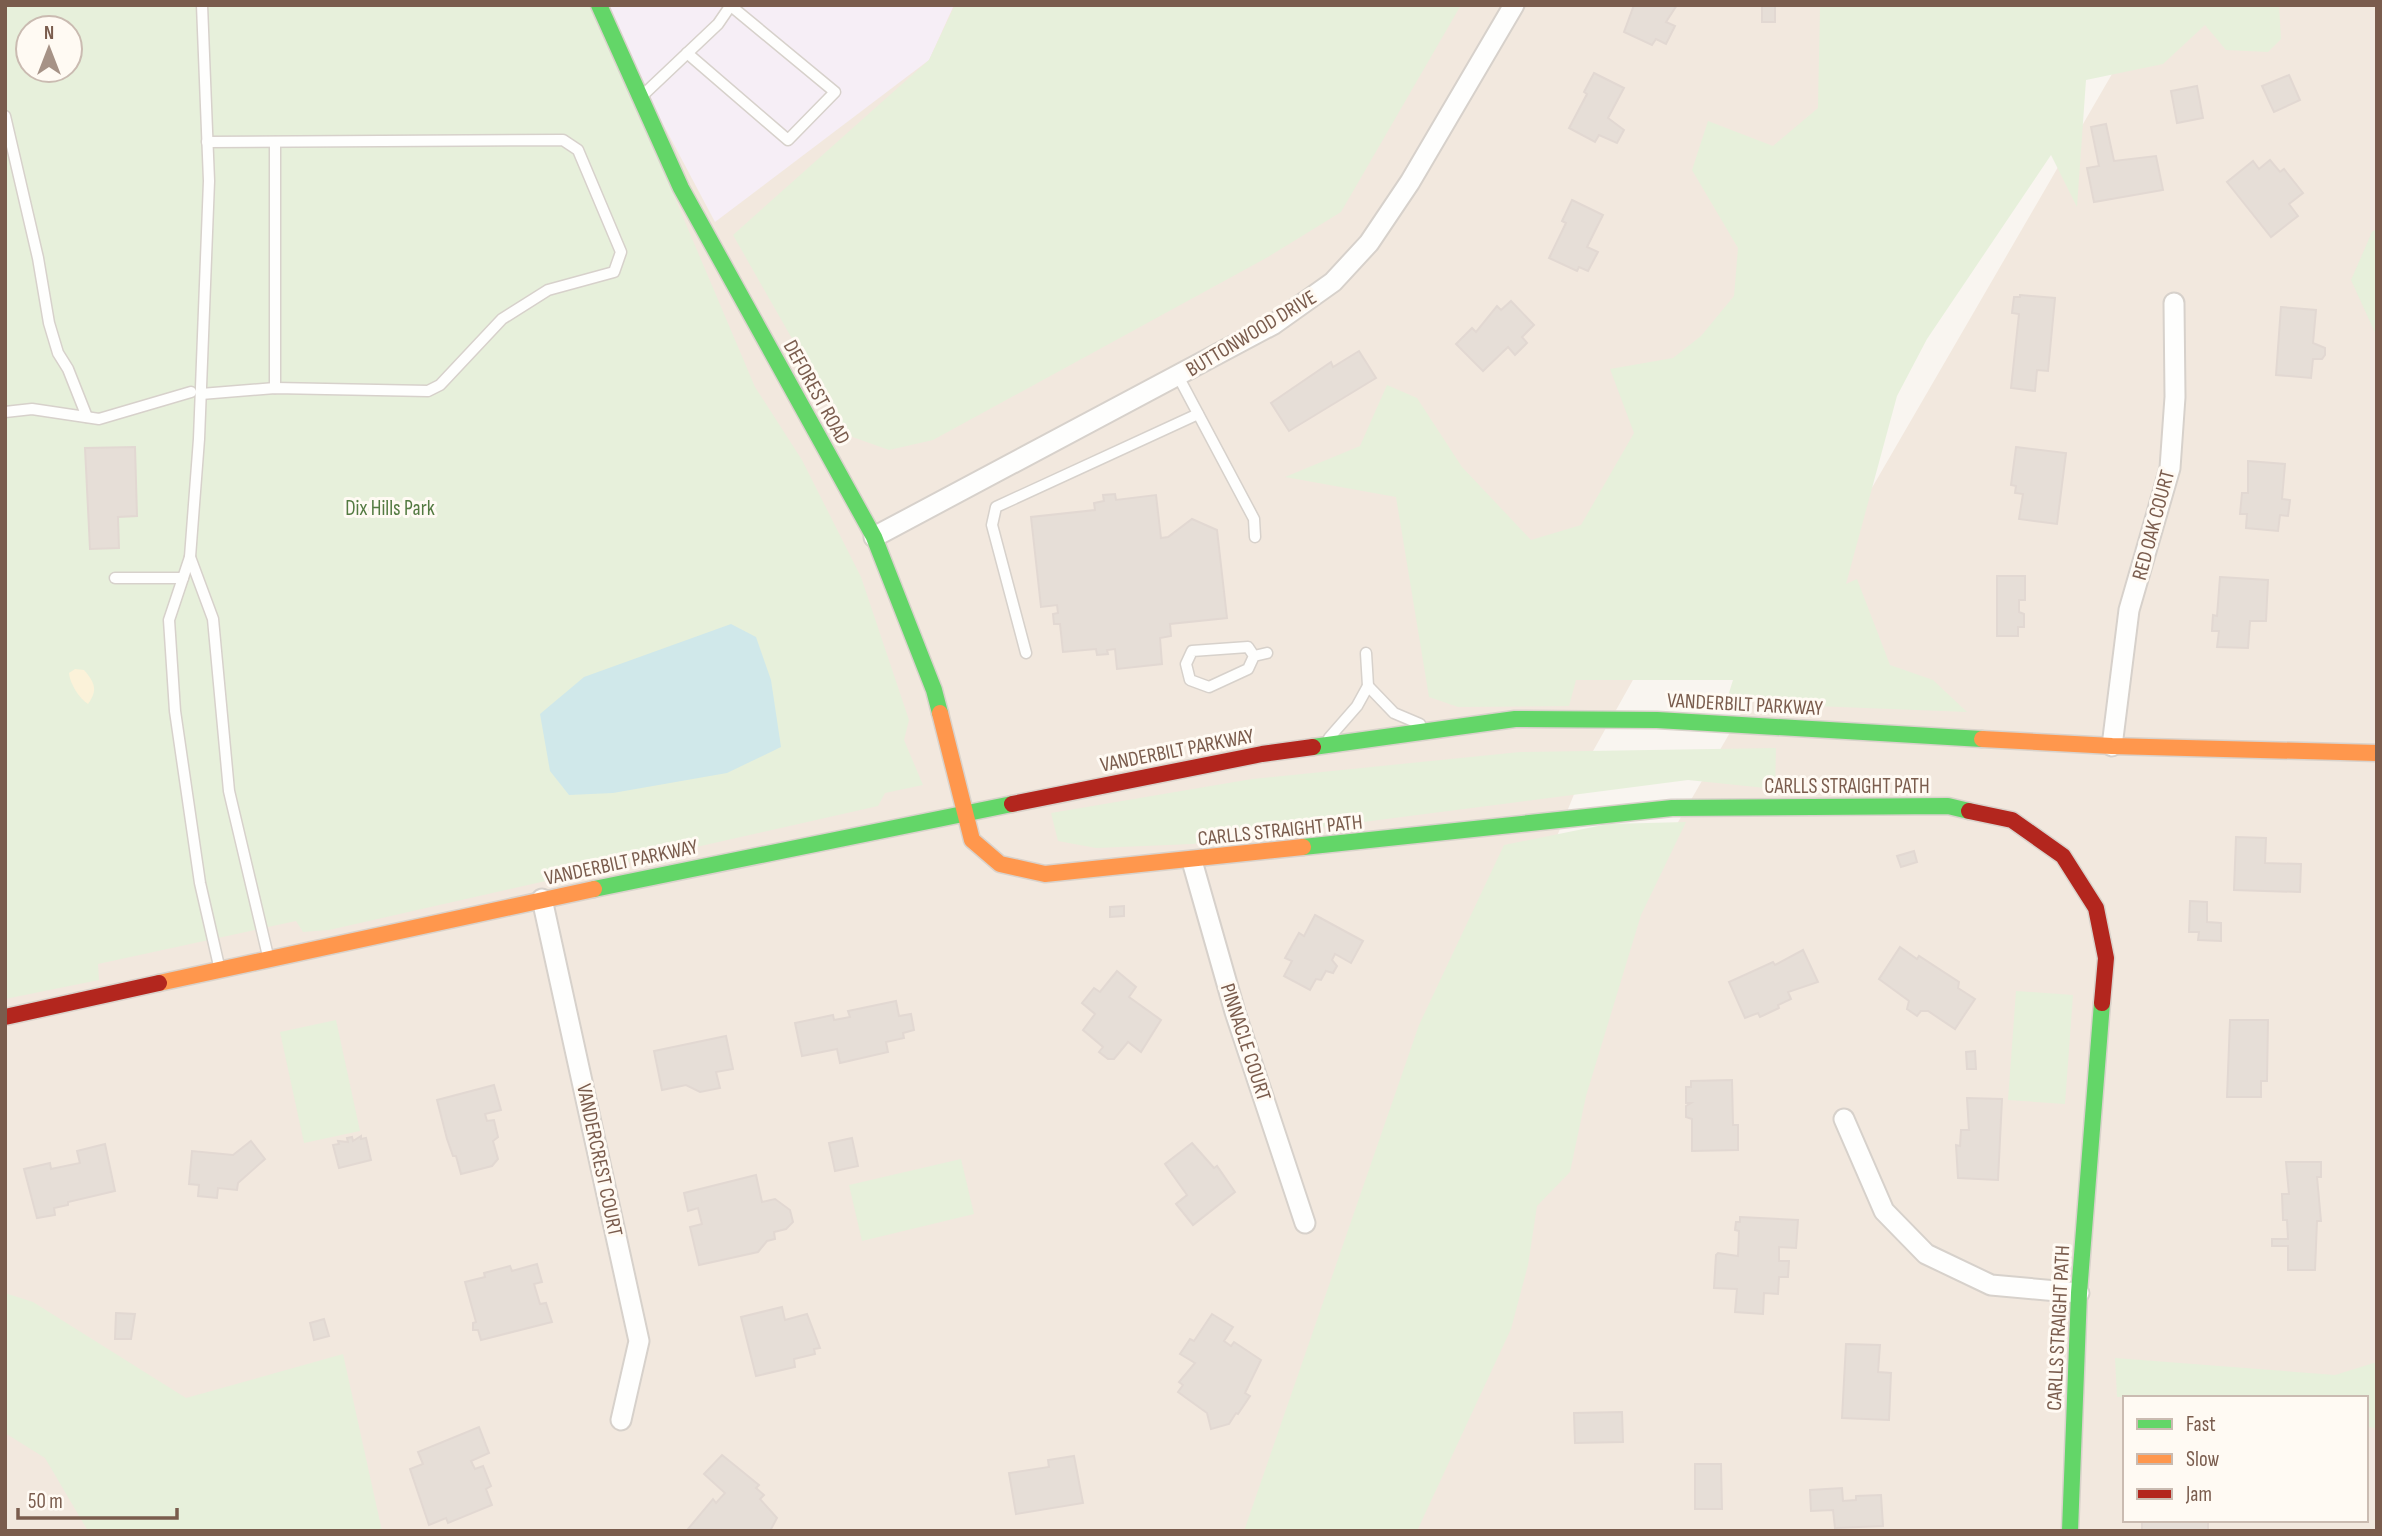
<svg xmlns="http://www.w3.org/2000/svg" width="2382" height="1536" font-family="'Sofia Sans Condensed',sans-serif">
<style>
.residential{fill:#f2e8de;fill-rule:evenodd}
.education{fill:#f6eef6}
.green{fill:#e7f0db;fill-rule:evenodd}
.sand{fill:#fbf2d9}
.water{fill:#d0e8ea}
.building{fill:#e6ded7;stroke:#e2d8d2;stroke-width:2}
.lines{fill:none;stroke-linecap:round;stroke-linejoin:round}
.lane-casing{stroke:#d7d1cb;stroke-width:13}
.street-casing{stroke:#d7d1cb;stroke-width:23}
.fast-casing{stroke:#d9d2cb;stroke-width:19}
.slow-casing{stroke:#d9d2cb;stroke-width:19}
.jam-casing{stroke:#d9d2cb;stroke-width:19}
.lane{stroke:#fefefd;stroke-width:10}
.street{stroke:#fefefd;stroke-width:19}
.fast{stroke:#63d668;stroke-width:16}
.slow{stroke:#ff974d;stroke-width:16}
.jam{stroke:#b3261e;stroke-width:16}
.labels{text-anchor:middle;stroke-width:6;stroke-linejoin:round;paint-order:stroke}
.street-label{font-size:21px;fill:#7a5c4d;stroke:#fffaf3}
.park-label{font-size:21px;fill:#537a41;stroke:#fffaf3}
</style>
<rect width="100%" height="100%" fill="#f9f5f0"/>
<g class="residential">
<path d="M5,5H2012L1588,760L1274,1531H5ZM28,28H70V70H28Z"/>
<path d="M2152,5H2377V1531H1374L1536,1067ZM2125,1398H2366V1520H2125Z"/>
</g>
<polygon class="education" points="600,5 954,5 929,60 715,222"/>
<g class="green">
<path d="M5,5H600L666,177L755,387L802,460L861,577L909,720L904,740L923,785L885,793L878,806L329,930L303,932L296,921L98,964L99,980L5,999ZM28,28H70V70H28Z"/>
<polygon points="955,5 1461,5 1341,212 1268,257 933,440 889,450 847,435 733,235 929,60"/>
<polygon points="1820,5 2279,5 2281,39 2268,52 2226,50 2205,25 2163,64 2086,80 2077,207 2051,155 1927,339 1897,396 1846,584 1857,579 1890,665 1933,680 1967,712 1789,705 1728,696 1733,680 1576,680 1569,706 1458,707 1429,697 1396,497 1285,477 1360,446 1387,385 1417,398 1462,467 1531,540 1581,525 1634,433 1610,369 1673,358 1701,336 1734,296 1738,248 1692,170 1708,121 1773,146 1818,108"/>
<polygon points="2377,229 2377,337 2351,280 2372,232"/>
<polygon points="1776,748 1775,789 1688,780 1192,844 1096,848 1058,841 1051,813 1252,779 1520,752"/>
<polygon points="1686,822 1641,915 1586,1096 1570,1172 1537,1206 1528,1265 1511,1329 1417,1531 1244,1531 1419,1025 1504,845 1608,824"/>
<polygon points="2016,991 2073,995 2065,1104 2008,1100"/>
<polygon points="336,1020 360,1131 304,1143 280,1032"/>
<polygon points="961,1159 974,1214 862,1241 849,1185"/>
<polygon points="5,1293 33,1302 186,1398 343,1354 382,1531 88,1531 45,1458 5,1433"/>
<polygon points="2115,1358 2335,1375 2377,1362 2377,1428 2366,1427 2366,1398 2117,1397"/>
</g>
<path class="sand" d="M75,669L84,670C95,683 98,690 88,704C79,698 70,684 69,673Z"/>
<polygon class="water" points="731,624 756,637 771,680 781,747 727,773 613,793 569,795 550,771 540,714 584,677"/>
<g class="building">
<polygon points="1634,5 1677,5 1666,22 1675,26 1666,44 1656,39 1652,45 1624,32"/>
<rect x="1762" y="6" width="13" height="16"/>
<polygon points="1594,73 1624,88 1608,118 1624,130 1617,143 1599,135 1595,142 1569,128 1587,94 1584,92"/>
<polygon points="2289,75 2300,100 2274,112 2262,86"/>
<polygon points="2197,86 2203,118 2177,123 2171,91"/>
<polygon points="2106,124 2114,161 2156,156 2163,190 2094,202 2087,168 2099,166 2091,127"/>
<polygon points="2270,160 2280,172 2284,169 2303,193 2289,204 2298,216 2271,237 2227,182 2253,161 2259,169"/>
<polygon points="1572,200 1603,215 1587,247 1598,252 1588,271 1579,267 1577,271 1549,258 1566,223 1562,221"/>
<polygon points="2020,295 2055,298 2048,371 2037,370 2035,391 2011,388 2019,314 2012,313 2014,297 2020,297"/>
<polygon points="1511,301 1534,325 1522,337 1527,343 1515,355 1508,347 1483,371 1456,344 1472,328 1476,332 1497,306 1501,310"/>
<polygon points="2281,307 2316,310 2313,343 2325,348 2325,355 2322,359 2313,359 2311,378 2276,375"/>
<polygon points="1359,351 1376,378 1289,431 1271,403 1331,362 1333,367"/>
<polygon points="135,447 137,516 118,517 119,548 90,549 85,448"/>
<polygon points="2016,447 2066,453 2057,524 2019,519 2023,494 2015,493 2016,486 2011,485"/>
<polygon points="2248,461 2285,464 2282,499 2290,500 2288,516 2280,515 2278,531 2246,528 2247,514 2240,514 2242,493 2248,493"/>
<polygon points="1115,494 1116,500 1156,495 1161,538 1168,537 1192,519 1217,530 1227,618 1170,624 1171,636 1160,638 1162,664 1117,669 1115,649 1107,650 1108,654 1097,655 1096,649 1063,652 1060,624 1054,624 1053,614 1058,613 1057,605 1041,607 1031,517 1095,510 1094,503 1104,501 1103,495"/>
<polygon points="1997,576 2025,576 2025,600 2019,600 2019,612 2024,614 2024,627 2018,627 2018,636 1997,636"/>
<polygon points="2220,577 2268,580 2266,621 2250,621 2248,648 2217,647 2219,631 2212,631 2213,615 2217,616"/>
<polygon points="2236,837 2266,838 2265,863 2301,864 2300,892 2234,890"/>
<polygon points="1914,851 1917,862 1901,867 1897,856"/>
<polygon points="2190,901 2207,902 2207,922 2221,923 2221,941 2198,940 2199,932 2189,932"/>
<polygon points="1124,906 1124,916 1110,917 1110,907"/>
<polygon points="1315,915 1363,941 1351,963 1335,954 1332,960 1337,966 1333,973 1326,971 1321,980 1316,979 1310,990 1284,976 1292,961 1285,958 1299,933 1304,936"/>
<polygon points="1900,947 1917,959 1919,956 1959,982 1958,988 1975,999 1955,1029 1928,1011 1921,1011 1917,1016 1907,1009 1909,1001 1879,979"/>
<polygon points="1803,950 1818,982 1788,992 1791,999 1778,1005 1779,1008 1760,1017 1758,1013 1745,1018 1729,982 1773,962 1775,965"/>
<polygon points="1117,971 1136,987 1129,997 1161,1020 1141,1052 1128,1042 1114,1059 1108,1059 1099,1052 1103,1047 1083,1030 1095,1014 1082,1003 1094,988 1100,992"/>
<polygon points="896,1001 899,1016 911,1014 914,1030 903,1033 904,1038 886,1042 888,1052 840,1063 837,1049 802,1056 795,1023 833,1015 834,1020 850,1017 848,1011"/>
<polygon points="2230,1020 2268,1020 2267,1081 2261,1081 2261,1097 2227,1097"/>
<polygon points="726,1036 733,1069 716,1072 720,1088 700,1092 686,1085 662,1090 654,1051"/>
<polygon points="1975,1051 1976,1069 1967,1069 1966,1052"/>
<polygon points="1732,1080 1733,1125 1738,1125 1738,1150 1692,1151 1692,1119 1686,1117 1686,1106 1691,1103 1686,1103 1686,1087 1691,1087 1691,1081"/>
<polygon points="494,1085 501,1110 485,1114 487,1121 494,1120 498,1137 493,1141 498,1159 492,1166 461,1174 456,1156 453,1156 447,1139 437,1100"/>
<polygon points="1967,1098 2002,1099 1998,1180 1958,1178 1956,1145 1960,1146 1961,1130 1969,1130"/>
<polygon points="361,1136 361,1139 366,1138 371,1160 339,1168 333,1145 339,1144 338,1141 348,1142 347,1138 352,1137 353,1141"/>
<polygon points="852,1138 858,1166 835,1171 829,1143"/>
<polygon points="251,1141 265,1159 238,1183 237,1190 218,1188 217,1198 198,1196 199,1185 189,1184 192,1151 233,1155"/>
<polygon points="1192,1143 1214,1168 1217,1166 1235,1192 1193,1225 1176,1204 1187,1195 1165,1164"/>
<polygon points="105,1144 115,1191 68,1202 68,1205 54,1208 55,1215 37,1218 24,1169 50,1163 51,1169 80,1163 77,1151"/>
<polygon points="2286,1162 2321,1162 2321,1177 2317,1177 2321,1221 2317,1221 2315,1270 2288,1270 2288,1246 2272,1246 2272,1239 2288,1239 2287,1220 2283,1220 2282,1194 2289,1194"/>
<polygon points="756,1175 762,1202 775,1199 790,1210 793,1222 786,1229 774,1232 775,1239 767,1241 758,1252 699,1265 690,1227 702,1224 698,1208 688,1211 684,1193"/>
<polygon points="1740,1217 1798,1220 1796,1248 1779,1247 1779,1261 1789,1261 1788,1277 1779,1277 1778,1294 1764,1293 1763,1314 1735,1312 1737,1289 1714,1288 1716,1255 1718,1253 1738,1256 1739,1231 1735,1230 1736,1222 1740,1222"/>
<polygon points="537,1264 542,1282 534,1284 540,1304 546,1303 552,1322 481,1340 478,1330 473,1330 473,1323 476,1322 465,1282 485,1277 484,1273 510,1266 512,1271"/>
<polygon points="782,1307 785,1320 807,1314 820,1348 814,1349 815,1354 794,1359 795,1367 756,1376 741,1317"/>
<polygon points="116,1313 135,1314 131,1339 115,1339"/>
<polygon points="1212,1314 1233,1327 1224,1341 1231,1346 1234,1342 1261,1360 1245,1393 1250,1396 1238,1414 1236,1413 1229,1424 1211,1429 1207,1413 1178,1392 1183,1385 1179,1382 1195,1363 1180,1354 1190,1339 1194,1341"/>
<polygon points="324,1319 329,1336 314,1340 310,1323"/>
<polygon points="1846,1344 1880,1345 1878,1372 1891,1373 1889,1420 1842,1418"/>
<polygon points="1622,1412 1623,1442 1575,1443 1574,1413"/>
<polygon points="479,1427 489,1453 471,1461 475,1469 483,1466 491,1486 486,1489 492,1505 448,1523 446,1518 429,1525 410,1469 423,1464 418,1452"/>
<polygon points="722,1455 759,1485 756,1488 764,1495 760,1499 777,1518 770,1531 688,1529 713,1499 716,1503 725,1493 704,1474"/>
<polygon points="1074,1456 1083,1503 1016,1514 1009,1473 1049,1467 1048,1460"/>
<polygon points="1695,1464 1721,1464 1722,1509 1695,1509"/>
<polygon points="1842,1488 1843,1501 1856,1500 1856,1496 1881,1495 1883,1526 1835,1528 1833,1510 1811,1511 1810,1490"/>
<polygon points="2142,1520 2208,1520 2208,1531 2142,1530"/>
</g>
<g class="lines">
<defs>
<g id="lane">
<polyline points="202,5 209,181 199,439 190,557 169,620 175,711 200,883 219,966"/>
<polyline points="687,53 788,140 835,92 731,6"/>
<polyline points="643,95 718,24 731,5"/>
<polyline points="5,116 38,258 49,323 58,353 68,369 87,417"/>
<polyline points="275,142 275,388"/>
<polyline points="1178,376 1254,519 1255,537"/>
<polyline points="201,394 275,388 428,391 440,385 502,319 548,290 614,272 621,252 578,150 563,140 207,142"/>
<polyline points="5,412 32,409 99,419 191,392"/>
<polyline points="190,557 213,619 229,791 268,956"/>
<polyline points="115,578 183,578"/>
<polyline points="1026,653 992,525 996,507 1198,414"/>
<polyline points="1366,653 1368,686"/>
<polyline points="1254,656 1248,669 1209,687 1190,680 1186,664 1192,651 1248,647 1254,656 1267,653"/>
<polyline points="1329,738 1357,706 1368,686 1394,713 1420,724"/>
</g>
<g id="street">
<polyline points="874,537 1274,324 1333,282 1369,243 1410,182 1514,5"/>
<polyline points="2112,746 2129,610 2170,468 2175,397 2174,303"/>
<polyline points="1192,861 1235,1012 1305,1223"/>
<polyline points="542,899 639,1341 621,1420"/>
<polyline points="1844,1119 1884,1211 1926,1254 1991,1285 2079,1293"/>
</g>
<g id="fast">
<polyline points="599,5 681,188 874,537 934,690 940,713"/>
<polyline points="1313,747 1515,719 1657,720 1982,739"/>
<polyline points="1303,847 1672,808 1948,806 1969,811"/>
<polyline points="594,889 1012,804"/>
<polyline points="2070,1531 2079,1293 2102,1003"/>
</g>
<g id="slow">
<polyline points="940,713 972,840 1000,864 1045,874 1303,847"/>
<polyline points="1982,739 2112,746 2377,753"/>
<polyline points="159,983 594,889"/>
</g>
<g id="jam">
<polyline points="1012,804 1262,754 1313,747"/>
<polyline points="1969,811 2012,820 2063,856 2096,908 2106,958 2102,1003"/>
<polyline points="5,1017 159,983"/>
</g>
</defs>
<use href="#lane" class="lane-casing"/>
<use href="#street" class="street-casing"/>
<use href="#fast" class="fast-casing"/>
<use href="#slow" class="slow-casing"/>
<use href="#jam" class="jam-casing"/>
<use href="#lane" class="lane"/>
<use href="#street" class="street"/>
<use href="#fast" class="fast"/>
<use href="#slow" class="slow"/>
<use href="#jam" class="jam"/>
</g>
<g class="labels">
<g class="street-label">
<text transform="translate(1251 333) rotate(-31)" y="7">BUTTONWOOD DRIVE</text>
<text transform="translate(817 392) rotate(61)" y="7">DEFOREST ROAD</text>
<text transform="translate(2153 525) rotate(-75)" y="7">RED OAK COURT</text>
<text transform="translate(1745 704) rotate(3)" y="7">VANDERBILT PARKWAY</text>
<text transform="translate(1177 750) rotate(-11)" y="7">VANDERBILT PARKWAY</text>
<text x="1847" y="793">CARLLS STRAIGHT PATH</text>
<text transform="translate(1280 830) rotate(-6)" y="7">CARLLS STRAIGHT PATH</text>
<text transform="translate(621 862) rotate(-12)" y="7">VANDERBILT PARKWAY</text>
<text transform="translate(1246 1042) rotate(72)" y="7">PINNACLE COURT</text>
<text transform="translate(600 1160) rotate(78)" y="7">VANDERCREST COURT</text>
<text transform="translate(2058 1328) rotate(-87)" y="7">CARLLS STRAIGHT PATH</text>
</g>
<g class="park-label">
<text x="390" y="515">Dix Hills Park</text>
</g>
</g>
<rect width="2382" height="1536" fill="none" stroke="#7a5c4d" stroke-width="14"/>
<rect x="2123" y="1396" width="245" height="126" fill="#fffaf3" stroke="#cabbb1" stroke-width="2"/>
<rect x="2137" y="1419" width="35" height="10" fill="#63d668" stroke="#cabbb1" stroke-width="2"/>
<text x="2186" y="1431" font-size="21" fill="#7a5c4d">Fast</text>
<rect x="2137" y="1454" width="35" height="10" fill="#ff974d" stroke="#cabbb1" stroke-width="2"/>
<text x="2186" y="1466" font-size="21" fill="#7a5c4d">Slow</text>
<rect x="2137" y="1489" width="35" height="10" fill="#b3261e" stroke="#cabbb1" stroke-width="2"/>
<text x="2186" y="1501" font-size="21" fill="#7a5c4d">Jam</text>
<g transform="translate(49 49)"><circle r="33" fill="#fffaf3" stroke="#cabbb1" stroke-width="2"/>
<path d="M0-5L12 26L0 18L-12 26Z" fill="#a69286"/>
<text y="-10" font-size="19" font-weight="bold" text-anchor="middle" fill="#7a5c4d">N</text>
</g>
<path d="M18 1508v10h159v-10" fill="none" stroke="#7a5c4d" stroke-width="3.5"/>
<text x="28" y="1508" font-size="21" fill="#7a5c4d" stroke="#fffaf3" stroke-width="5" paint-order="stroke">50 m</text>
</svg>
